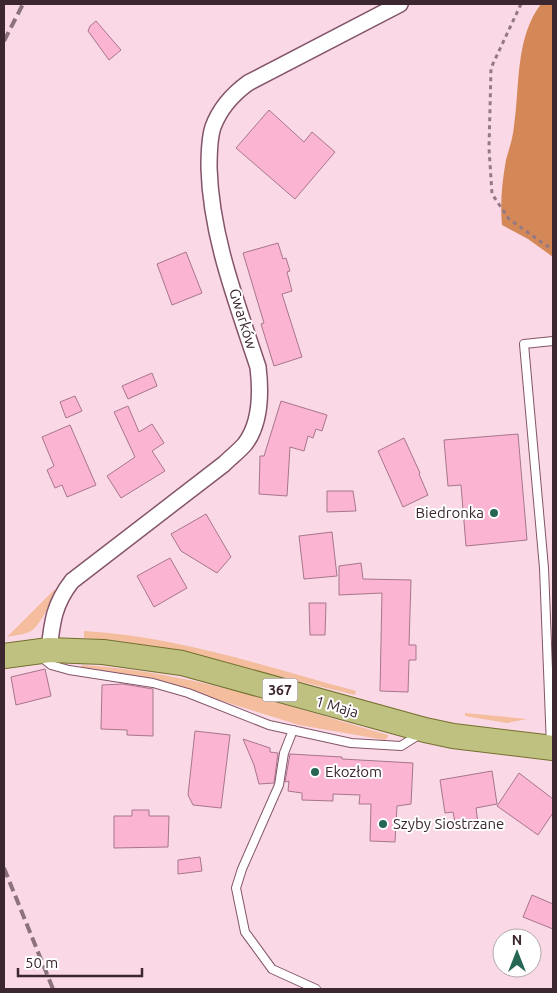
<svg xmlns="http://www.w3.org/2000/svg" width="557" height="993" font-family="Ubuntu,sans-serif">
<style>
.green{fill:#f3bd9e}
.forest{fill:#d48858}
.building{fill:#fbb4d2;stroke:#a7768b}
.lines{fill:none;stroke-linecap:round;stroke-linejoin:round}
.lane-casing{stroke:#84556a;stroke-width:10}
.street-casing{stroke:#84556a;stroke-width:18}
.primary-casing{stroke:#75702d;stroke-width:26}
.path{stroke:#947984;stroke-width:3;stroke-dasharray:4 4;stroke-linecap:butt}
.lane{stroke:#fff;stroke-width:8}
.street{stroke:#fff;stroke-width:15}
.primary{stroke:#bec180;stroke-width:24}
.rail{stroke:#8c727d;stroke-width:4;stroke-dasharray:10 5;stroke-linecap:butt}
.poi-dot{fill:#256654;stroke:#fff;stroke-width:2}
.labels{text-anchor:middle;stroke-width:4;stroke-linejoin:round;paint-order:stroke}
.shield{fill:#fff;stroke:#76686e;stroke-width:1}
.shield-label{font-size:14px;font-weight:bold;fill:#3c2730}
.street-label{font-size:15px;fill:#3c2730;stroke:#fff}
.poi-label{font-size:15px;fill:#3c2730;stroke:#fff;text-anchor:start}
</style>
<rect width="100%" height="100%" fill="#fad8e6"/>
<g class="green">
<path d="M54,590H57C52,600 40,626 31,631C25,635 14,635 7,637Z"/>
<path d="M84,631C178,636 266,667 356,691L355,695L170,649L119,641L84,638Z"/>
<path d="M82,665C187,671 288,706 388,735V737L385,740L299,725L164,683L80,669Z"/>
<polygon points="465,713 527,719 507,723 465,716"/>
</g>
<path class="forest" d="M541,4H553V257L528,239L502,225C500,203 502,182 506,160C509,149 513,138 514,126C520,86 515,38 541,4Z"/>
<g class="building">
<polygon points="96,21 121,50 109,60 88,31 90,26"/>
<polygon points="269,110 304,142 312,132 335,152 295,199 236,148"/>
<polygon points="278,243 283,259 286,258 290,271 287,272 292,291 282,294 302,357 274,366 261,324 264,323 243,253"/>
<polygon points="186,252 202,293 172,305 157,264"/>
<polygon points="152,373 157,386 128,399 122,386"/>
<polygon points="75,396 82,411 66,418 60,402"/>
<polygon points="281,401 327,415 322,431 316,429 313,438 308,436 304,451 290,447 287,496 259,494 260,456 264,456"/>
<polygon points="128,406 139,432 152,424 164,443 152,451 165,471 121,498 107,476 135,457 114,412"/>
<polygon points="70,425 96,485 67,497 62,485 55,488 47,470 54,466 42,437"/>
<polygon points="518,434 527,540 466,546 461,485 448,486 444,440"/>
<polygon points="404,438 420,473 419,474 428,495 403,507 378,451"/>
<polygon points="327,491 353,491 356,511 327,512"/>
<polygon points="206,514 231,557 217,573 181,551 171,534"/>
<polygon points="332,532 337,576 304,579 299,536"/>
<polygon points="170,558 187,588 154,607 137,576"/>
<polygon points="361,563 363,579 411,580 409,645 416,645 416,660 409,660 408,692 380,691 382,593 339,595 339,566"/>
<polygon points="309,603 326,603 325,635 310,635"/>
<polygon points="45,669 51,696 16,705 11,677"/>
<polygon points="123,684 153,689 153,736 127,735 127,730 101,729 102,685"/>
<polygon points="195,731 230,735 221,808 193,805 188,795"/>
<polygon points="243,739 270,748 270,752 278,753 274,783 259,784 254,765"/>
<polygon points="290,754 342,757 342,759 413,763 411,804 397,806 395,842 370,841 371,804 359,804 360,795 333,794 333,801 302,800 302,793 288,791 289,781 285,782"/>
<polygon points="492,771 497,804 476,808 478,823 456,827 453,812 445,813 440,780"/>
<polygon points="519,773 553,799 553,813 538,835 497,806"/>
<polygon points="132,810 149,810 149,816 169,816 168,847 114,848 114,816 132,816"/>
<polygon points="200,857 202,871 178,874 178,860"/>
<polygon points="532,895 553,904 553,929 523,917"/>
</g>
<g class="lines">
<defs>
<g id="lane">
<polyline points="40,656 51,665 69,670 153,683 188,693 269,725 351,743 401,746 420,734"/>
<polyline points="293,730 284,753 279,785 242,869 236,888 245,932 272,969 316,989"/>
<polyline points="551,746 544,568 524,344 553,341"/>
</g>
<path id="street" d="M49,650C52,622 54,604 72,581L224,464C231,457 239,451 245,444C261,423 261,392 258,367C237,303 211,237 209,168C209,155 209,139 213,127C220,108 233,94 248,83L400,4"/>
<polyline id="primary" points="4,656 49,650 103,652 182,663 425,730 453,736 553,748"/>
</defs>
<use href="#lane" class="lane-casing"/>
<use href="#street" class="street-casing"/>
<use href="#primary" class="primary-casing"/>
<polyline class="path" points="521,4 491,68 489,148 492,194 509,219 544,244 553,249"/>
<use href="#lane" class="lane"/>
<use href="#street" class="street"/>
<use href="#primary" class="primary"/>
<g class="rail">
<polyline points="4,41 23,4"/>
<polyline points="4,868 53,989"/>
</g>
</g>
<g class="poi-dot">
<circle cx="494" cy="513" r="5"/>
<circle cx="315" cy="772" r="5"/>
<circle cx="383" cy="824" r="5"/>
</g>
<g class="labels">
<rect class="shield" x="262.5" y="678.5" width="35" height="23" rx="4"/>
<g class="shield-label">
<text x="280" y="695">367</text>
</g>
<g class="street-label">
<text transform="translate(243 319) rotate(73)" y="5">Gwarków</text>
<text transform="translate(337 707) rotate(16)" y="5">1 Maja</text>
</g>
<g class="poi-label">
<text x="484" y="518" text-anchor="end">Biedronka</text>
<text x="325" y="777">Ekozłom</text>
<text x="393" y="829">Szyby Siostrzane</text>
</g>
</g>
<rect width="557" height="993" fill="none" stroke="#3c2730" stroke-width="10"/>
<g transform="translate(517 953)"><circle r="24" fill="#ffffff" stroke="#b1a9ac"/>
<path d="M0-4L9 19L0 12L-9 19Z" fill="#256654"/>
<text y="-8" font-size="14" font-weight="bold" text-anchor="middle" fill="#3c2730">N</text>
</g>
<path d="M18 968v8h124v-8" fill="none" stroke="#3c2730" stroke-width="2.5"/>
<text x="25" y="968" font-size="15" fill="#3c2730" stroke="#ffffff" stroke-width="4" paint-order="stroke">50 m</text>
</svg>
